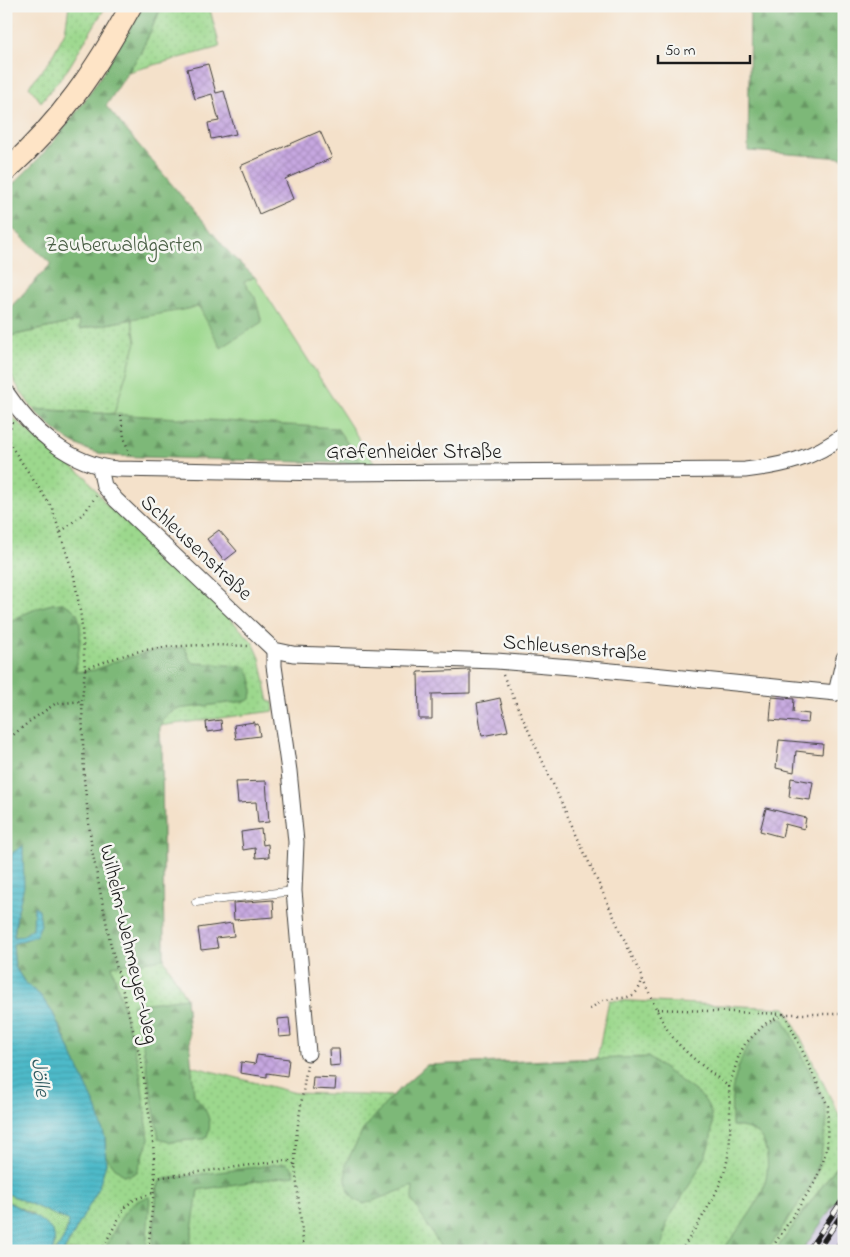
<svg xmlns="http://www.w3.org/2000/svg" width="850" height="1257" font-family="'Indie Flower',sans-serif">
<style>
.railway{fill:#c6c0da}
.grass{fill:url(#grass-dots);stroke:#5c7a54}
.forest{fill:url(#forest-firs);stroke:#4c6a4a}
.garden{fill:#9cd88d;stroke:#5c7a54}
.water{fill:url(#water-rules);stroke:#356b72}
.building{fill:url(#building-cross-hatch)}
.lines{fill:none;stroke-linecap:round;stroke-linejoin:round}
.service-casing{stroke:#3c3a36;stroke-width:9}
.minor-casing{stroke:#3c3a36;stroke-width:17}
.secondary-casing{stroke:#3c3a36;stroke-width:23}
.path{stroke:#3c3a36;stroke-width:2.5;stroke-dasharray:1 4;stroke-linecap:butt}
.service{stroke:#fff;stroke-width:8}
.minor{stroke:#fff;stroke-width:15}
.secondary{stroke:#fee4c6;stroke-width:21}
.rail-casing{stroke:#1c1c1c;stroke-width:5.5}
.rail{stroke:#f6f6f2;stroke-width:4;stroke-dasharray:11;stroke-linecap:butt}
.labels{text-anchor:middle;stroke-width:5;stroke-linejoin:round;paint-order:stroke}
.park-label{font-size:21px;fill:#495e44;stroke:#f6f6f2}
.street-label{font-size:21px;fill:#1c1c1c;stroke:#f6f6f2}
.water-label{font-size:22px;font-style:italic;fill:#305b61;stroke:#f6f6f2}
</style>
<defs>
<pattern id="grass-dots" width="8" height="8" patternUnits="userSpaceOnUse" patternTransform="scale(1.25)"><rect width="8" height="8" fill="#9cd88d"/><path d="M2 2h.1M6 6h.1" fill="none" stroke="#86b979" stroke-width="1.8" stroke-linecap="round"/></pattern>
<pattern id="forest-firs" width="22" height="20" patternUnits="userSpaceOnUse" patternTransform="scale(1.25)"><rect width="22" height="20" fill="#7db878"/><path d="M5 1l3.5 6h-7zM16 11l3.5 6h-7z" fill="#669562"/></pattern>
<pattern id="water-rules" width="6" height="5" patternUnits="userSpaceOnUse" patternTransform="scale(1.25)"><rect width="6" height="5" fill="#4ebac9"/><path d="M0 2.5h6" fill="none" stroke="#449fac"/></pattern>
<pattern id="building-cross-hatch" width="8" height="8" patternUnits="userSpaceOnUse" patternTransform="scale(1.25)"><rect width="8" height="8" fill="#c6a7e0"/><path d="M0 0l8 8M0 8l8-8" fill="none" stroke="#aa8fc0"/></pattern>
</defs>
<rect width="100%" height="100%" fill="#f6f6f2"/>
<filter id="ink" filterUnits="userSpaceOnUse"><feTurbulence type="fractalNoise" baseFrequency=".02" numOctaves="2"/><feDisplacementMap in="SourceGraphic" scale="10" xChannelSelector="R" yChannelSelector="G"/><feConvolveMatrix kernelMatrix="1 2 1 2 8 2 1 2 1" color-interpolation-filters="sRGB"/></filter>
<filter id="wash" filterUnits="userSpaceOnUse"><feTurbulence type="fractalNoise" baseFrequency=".0096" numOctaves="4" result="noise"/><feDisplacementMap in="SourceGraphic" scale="20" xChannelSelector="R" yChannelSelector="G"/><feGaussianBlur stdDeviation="1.12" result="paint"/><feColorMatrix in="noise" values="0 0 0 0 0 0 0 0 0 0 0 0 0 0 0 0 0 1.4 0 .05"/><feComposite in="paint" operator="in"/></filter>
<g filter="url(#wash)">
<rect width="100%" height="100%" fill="#f4e1ca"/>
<polygon class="railway" points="844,1190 844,1251 802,1251 841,1193"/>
<g class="grass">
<polygon points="69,6 106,6 68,69 41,102 29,86 49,62 65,32"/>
<polygon points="162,6 209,6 220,47 128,72 140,54"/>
<polygon points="132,319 136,342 114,414 33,409 21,392 6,367 6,337 79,321 81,329"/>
<polygon points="11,416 46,447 86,477 107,505 197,585 253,642 260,658 269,702 273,702 274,711 159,726 162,753 164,959 186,998 191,1066 296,1093 392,1096 427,1065 597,1058 609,1000 786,1008 844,1125 844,1156 775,1251 64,1251 71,1240 106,1164 105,1155 12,853 6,892 6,418"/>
<path d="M6,1193L68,1221C69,1229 61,1245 55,1251H53L55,1242L31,1213L6,1201Z"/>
</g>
<g class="forest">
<path d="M143,6H162L140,54L106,106L232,256L255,277L244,282L255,297L262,322L221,348L198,307L80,329L79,321L6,337V312L51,264L6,222V190C64,140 105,72 143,6Z"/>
<polygon points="750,6 844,6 844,158 748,151"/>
<path d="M33,409L337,428L362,464L112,456C76,450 58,435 33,409Z"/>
<path d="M62,603C68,606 76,609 78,616C84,633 77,655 76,672L95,670L116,661L153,651L185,647L190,660L194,663L242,666C253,670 253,688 251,698L247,701L177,709C154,718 160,733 162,753L164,959L112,966L139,1066L149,1139L137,1172L131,1175H123L117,1170L105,1155V1138L65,1038L53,1013L40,995L26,984L15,967L13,944L36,936L33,928L23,936L14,937L17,914L12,853L10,873L6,892V623C25,614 41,604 62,603Z"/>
<path d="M186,998L194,1095C205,1107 216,1123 205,1139L169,1142L159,1139L143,1046L132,1005Z"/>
<path d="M778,1018H783L824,1100L827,1121L818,1171L811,1185L767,1251H722C743,1222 775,1190 766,1151C765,1146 762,1137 758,1134C751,1128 740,1127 732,1126C732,1115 731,1105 732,1094C732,1088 734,1082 736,1075C743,1050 754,1031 778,1018Z"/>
<path d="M648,1057C660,1066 673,1075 685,1084C691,1088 698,1093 703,1098C731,1133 688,1185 671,1215C663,1227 667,1240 660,1251H443L412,1200L413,1186L364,1204L355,1200L349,1192L346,1180V1163L363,1130L392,1096L427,1065Z"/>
<polygon points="844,1156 844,1190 802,1251 775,1251"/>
<polygon points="287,1163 294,1170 295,1175 198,1190 189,1251 152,1251 157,1189 160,1181 165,1179"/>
<path d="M150,1197L146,1251H104C115,1230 124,1200 150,1197Z"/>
</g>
<polygon class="garden" points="255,277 375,464 362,464 337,428 114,414 136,342 132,319 199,307 221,348 262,322 255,297 244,282"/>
<g class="water">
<path d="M23,846L24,886L17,914L14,937L23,936L33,928L34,906L39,909L41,925L36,936L13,944L15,967L26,984L40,995L53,1013L97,1109L105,1138L106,1164L98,1190L64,1251H55C61,1245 69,1229 68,1221L6,1193V892L10,873L12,853Z"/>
<path d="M6,1201C18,1207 46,1221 52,1231C56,1237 54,1245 53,1251H6Z"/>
</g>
<g id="blocks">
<g class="building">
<polygon points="208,64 216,93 224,91 236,134 211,139 208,123 219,121 212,94 195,99 187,69"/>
<polygon points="320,131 332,158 285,179 293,199 259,214 240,166"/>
<polygon points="219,530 237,551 224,561 207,539"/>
<polygon points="470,670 470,693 432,694 432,719 419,719 418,672"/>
<polygon points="772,697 794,699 793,712 809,714 808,723 770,720"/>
<polygon points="500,698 508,731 482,736 477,703"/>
<polygon points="221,720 222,730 207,732 206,722"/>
<polygon points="254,722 254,725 258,724 260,736 236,739 234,725"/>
<polygon points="779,740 823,744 822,754 796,751 794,772 776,768"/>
<polygon points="791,778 813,782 810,800 789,797"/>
<polygon points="266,781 269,822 258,823 256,802 238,803 236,782"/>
<polygon points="766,808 806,818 804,829 785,824 782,837 760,831"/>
<polygon points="261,829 263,845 268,844 269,857 256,858 255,848 243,850 241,832"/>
<polygon points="273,900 274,917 234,920 233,903"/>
<polygon points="232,923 234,936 216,938 218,948 201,950 198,928"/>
<polygon points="289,1018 291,1036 279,1037 278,1019"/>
<polygon points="329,1049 339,1049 340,1065 330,1066"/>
<polygon points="257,1055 289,1059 287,1076 267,1073 267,1077 240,1073 241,1062 255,1064"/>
<polygon points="313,1077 336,1078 335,1090 312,1089"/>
</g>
</g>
</g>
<g filter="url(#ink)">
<use href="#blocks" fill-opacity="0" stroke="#3c3a36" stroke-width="1"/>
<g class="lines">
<defs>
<polyline id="service" points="196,902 294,891"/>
<g id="minor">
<path d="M6,392C31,430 70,465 117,469L328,473L745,470C783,466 814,458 844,435"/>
<polyline points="100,468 104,486 116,500 274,650 293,654 496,661 571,667 836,693"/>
<polyline points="274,650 274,666 289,771 296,842 294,891 308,1053"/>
<polyline points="836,693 844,658"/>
</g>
<path id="secondary" d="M6,171C61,121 95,71 131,6"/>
</defs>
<use href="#service" class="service-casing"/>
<use href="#minor" class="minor-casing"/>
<use href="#secondary" class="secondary-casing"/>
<g class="path">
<polyline points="121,415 124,437 130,457"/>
<polyline points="12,422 8,437 11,446 52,508 74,576 81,616 85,669 82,701 84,779 92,850 111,946 141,1060 153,1141 155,1178 148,1251"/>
<polyline points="61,532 85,512 96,496"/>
<path d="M85,669C107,661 129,652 152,649C185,644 217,645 250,646"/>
<path d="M503,675L652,1000C658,1012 663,1024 671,1035C686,1055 710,1071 729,1087C730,1116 733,1148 723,1176C713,1202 696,1227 681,1251"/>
<polyline points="6,741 30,721 55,704 82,701"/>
<path d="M590,1009C594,1006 598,1003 603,1001C620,995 636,1004 642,980"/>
<polyline points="657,1009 783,1014"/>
<polyline points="729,1087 739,1055 745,1044 765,1024 784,1014 844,1014"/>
<polyline points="295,1165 296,1138 307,1065"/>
<polyline points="155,1178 281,1161 289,1161 295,1165 304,1251"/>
<polyline points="101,1251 125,1207 135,1199 153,1193"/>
<polyline points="770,1251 815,1182 823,1162 827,1146 828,1106 785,1014"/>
</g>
<use href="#service" class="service"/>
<use href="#minor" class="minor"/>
<use href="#secondary" class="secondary"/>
<defs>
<g id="rail">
<polyline points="808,1251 844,1198"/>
<polyline points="817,1251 844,1211"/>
<polyline points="835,1251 844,1237"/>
</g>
</defs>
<use href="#rail" class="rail-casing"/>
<use href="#rail" class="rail"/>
</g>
</g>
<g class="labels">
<g class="park-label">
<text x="124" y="251">Zauberwaldgarten</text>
</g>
<g class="street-label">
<text x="414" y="458">Grafenheider Straße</text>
<text transform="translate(197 547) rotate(43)" y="7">Schleusenstraße</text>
<text transform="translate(575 647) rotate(5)" y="7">Schleusenstraße</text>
<text transform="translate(130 944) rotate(77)" y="7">Wilhelm-Wehmeyer-Weg</text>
</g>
<g class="water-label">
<text transform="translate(42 1077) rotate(83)" y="8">Jölle</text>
</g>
</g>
<rect width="850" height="1257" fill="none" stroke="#f6f6f2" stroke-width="25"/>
<path d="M658 55v8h92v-8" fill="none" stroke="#1c1c1c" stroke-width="2.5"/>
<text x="665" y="55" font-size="15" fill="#1c1c1c" stroke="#f6f6f2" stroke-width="4" paint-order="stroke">50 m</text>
</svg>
